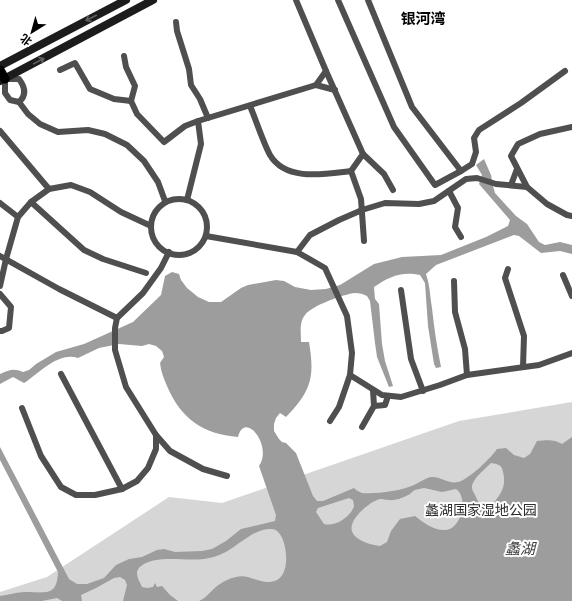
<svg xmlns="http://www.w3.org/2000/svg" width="572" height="601" font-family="'Exo 2','Noto Sans SC',sans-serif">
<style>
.green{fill:#d6d6d6}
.water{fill:#9d9d9d;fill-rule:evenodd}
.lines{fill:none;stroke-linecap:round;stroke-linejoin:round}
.primary-casing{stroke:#dbdbdb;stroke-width:10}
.street{stroke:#4f4f4f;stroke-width:6}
.secondary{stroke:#1c1c1c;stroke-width:8}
.primary{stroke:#000;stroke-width:9}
.oneway{stroke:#606060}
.labels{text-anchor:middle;stroke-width:4;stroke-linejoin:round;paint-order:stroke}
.park-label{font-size:14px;fill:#2d2d2d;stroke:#fff}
.neighbourhood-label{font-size:15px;font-weight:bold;fill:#000;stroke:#fff}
.water-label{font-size:15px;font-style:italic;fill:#3e3e3e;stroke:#fff}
</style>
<rect width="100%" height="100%" fill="#fff"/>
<polygon class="green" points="572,402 572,601 0,601 0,592 47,577 169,497 222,503 459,421"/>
<path class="water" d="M484,159L491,175L493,186L495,193L516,216L527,224L539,242L545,245L560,242L572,245V254L560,251L541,253L519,236L514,235L436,265L426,274C430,286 430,296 432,308C434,328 437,347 441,367L436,368L434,364L428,326L425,283L420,275C401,271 389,277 374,287L375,299L379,304L382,344L385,361L393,386L389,387L377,357L375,343L370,301L367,296C363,294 360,293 355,293C344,294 311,306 305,315C299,322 301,333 301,342H309C315,378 311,391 286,417L280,413L276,418L274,424V431L279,439L282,442L286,443L296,453L313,496L317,501H323L354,488C356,490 359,492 362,493C376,494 401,491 414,485C419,483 425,478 431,477C441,476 450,486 461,481C472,476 490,459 497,449L506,448L514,455L524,458L530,454L537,441C547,440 554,439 562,444L572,437V601H199C207,598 212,589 220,584C224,581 231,578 236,577C250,573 262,587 277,580C293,572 286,529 272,529C256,528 242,542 229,550C224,553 216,557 209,558C190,563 158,553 141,566C133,572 139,580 142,587L147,588L153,587L155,583L157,587L162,586L170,595L178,601H123L127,585L125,580L120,577L114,578L96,588L81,595L82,601H62L57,598L42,601H0V596C8,595 17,592 25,592C46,592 57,597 58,572L0,460V447L69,579L77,584H87L104,578L116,565L129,559L142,557L157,550L164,549L175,552L202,551L212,549L226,541L241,529L275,521L276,515L259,466C273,446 245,410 238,437C203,434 181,419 167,386C164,379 161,372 160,363L164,357L162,351L156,346L149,344L142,346L119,344L99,348L78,358C59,351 39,373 24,383L13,377L0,384V374C9,370 14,368 23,372L29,370L36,364L56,352L84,344L133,322L161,295L165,276L172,272L179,274L181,280L187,288L198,297L209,302H221L241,288L248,285L276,280L284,281L295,287L311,290L326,289L340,285L374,264L402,257L441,255L486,237L508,226L510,220L479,184L482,175L476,165ZM491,463C498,464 502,465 503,472C507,487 500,495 491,506C482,506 479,505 476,497C475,494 472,491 472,488C471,480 486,468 491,463ZM424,488L442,492L456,489C469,498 461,529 446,530C434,531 424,523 415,516L400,519L391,531L387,542L380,546C372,545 360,542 354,535C344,523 367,504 377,500C382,498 384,500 389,500C396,501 405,497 410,494C412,492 413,491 415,490C417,489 421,489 424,488ZM349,498L353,500C353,502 354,504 354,506C351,517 335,527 324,524L316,512L318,508Z"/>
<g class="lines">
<defs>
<polyline id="primary" points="0,70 5,79"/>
</defs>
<use href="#primary" class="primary-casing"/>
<g class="street">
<polyline points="338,0 394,127 435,185 461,171 412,107 368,0"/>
<polyline points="176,22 177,31 189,69 191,85 200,99 208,118"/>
<polyline points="124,56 126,67 135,86 131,101 137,114 164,142 185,126 198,121"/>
<polyline points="60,70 75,63 90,89 114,99 131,101"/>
<polyline points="326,71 363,154 351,171 361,199 364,241"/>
<path d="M5,79H19C25,87 27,95 19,102L10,100L5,93Z"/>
<polyline points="316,85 335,90"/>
<polyline points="19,102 28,114 40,124 58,132 88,130 105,134 127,145 144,161 158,182 165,201"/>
<path d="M250,106C256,120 263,142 270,155C286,182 325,174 351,171"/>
<polyline points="0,131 49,189"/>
<polyline points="363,154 384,174 393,190"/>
<polyline points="461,171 472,164 476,152 474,138 479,130 521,103 565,71"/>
<polyline points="511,185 517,169"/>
<polyline points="527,187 511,156 518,144 540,134 572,127"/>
<polyline points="449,191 458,208 455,227 461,237"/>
<circle cx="179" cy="227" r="28"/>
<polyline points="187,200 201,144 198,121 316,85 326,71 296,0"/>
<polyline points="31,202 84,250 103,259 146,273"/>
<polyline points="0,203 18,217"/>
<polyline points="206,236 297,252 325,268 347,316 352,353 350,375 382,395 401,397 440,385 467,375 539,365 572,353"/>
<polyline points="297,252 310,235 339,220 362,210 385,203 419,204 434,201 466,179 477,178 496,184 527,187 547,204 567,215 572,216"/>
<polyline points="0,256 59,289 117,318"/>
<polyline points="508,269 505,278 524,336 523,367"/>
<polyline points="563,275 572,296"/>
<polyline points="454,281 455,312 465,349 467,375"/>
<polyline points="0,286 6,259 18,217 31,202 49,189 71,185 90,192 121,212 151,226"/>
<polyline points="401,290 411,359 423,391"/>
<polyline points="0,294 11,307 9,328 2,331 0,331"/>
<polyline points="61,374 122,489"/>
<polyline points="374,406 385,405 388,396"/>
<polyline points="22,408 41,456 61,487 76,495 95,495 122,489 137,481 148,468 156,449 156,435 126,387 115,350 115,328 117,318 143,293 161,268 169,252"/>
<polyline points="330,421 339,407 350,375"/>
<polyline points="362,427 374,406 373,390"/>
<polyline points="156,435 170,451 203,469 227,476"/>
</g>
<g class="secondary">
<polyline points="0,66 126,0"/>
<polyline points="0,81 153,0"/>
</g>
<use href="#primary" class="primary"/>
</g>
<defs><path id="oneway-shaft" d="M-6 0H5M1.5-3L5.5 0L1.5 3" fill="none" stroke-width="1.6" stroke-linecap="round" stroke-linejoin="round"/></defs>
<g class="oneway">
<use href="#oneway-shaft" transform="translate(91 18) rotate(153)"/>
<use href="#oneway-shaft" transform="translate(39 61) rotate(-28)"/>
</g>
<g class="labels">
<g class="park-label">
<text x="481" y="515">蠡湖国家湿地公园</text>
</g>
<g class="neighbourhood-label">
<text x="423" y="24">银河湾</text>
</g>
<g class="water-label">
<text x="520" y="554">蠡湖</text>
</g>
</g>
<g transform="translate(32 32) rotate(217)" stroke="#ffffff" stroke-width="3" paint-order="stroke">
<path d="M0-3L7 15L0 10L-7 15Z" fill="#000000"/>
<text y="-6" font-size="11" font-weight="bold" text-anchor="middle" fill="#000000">北</text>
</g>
</svg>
